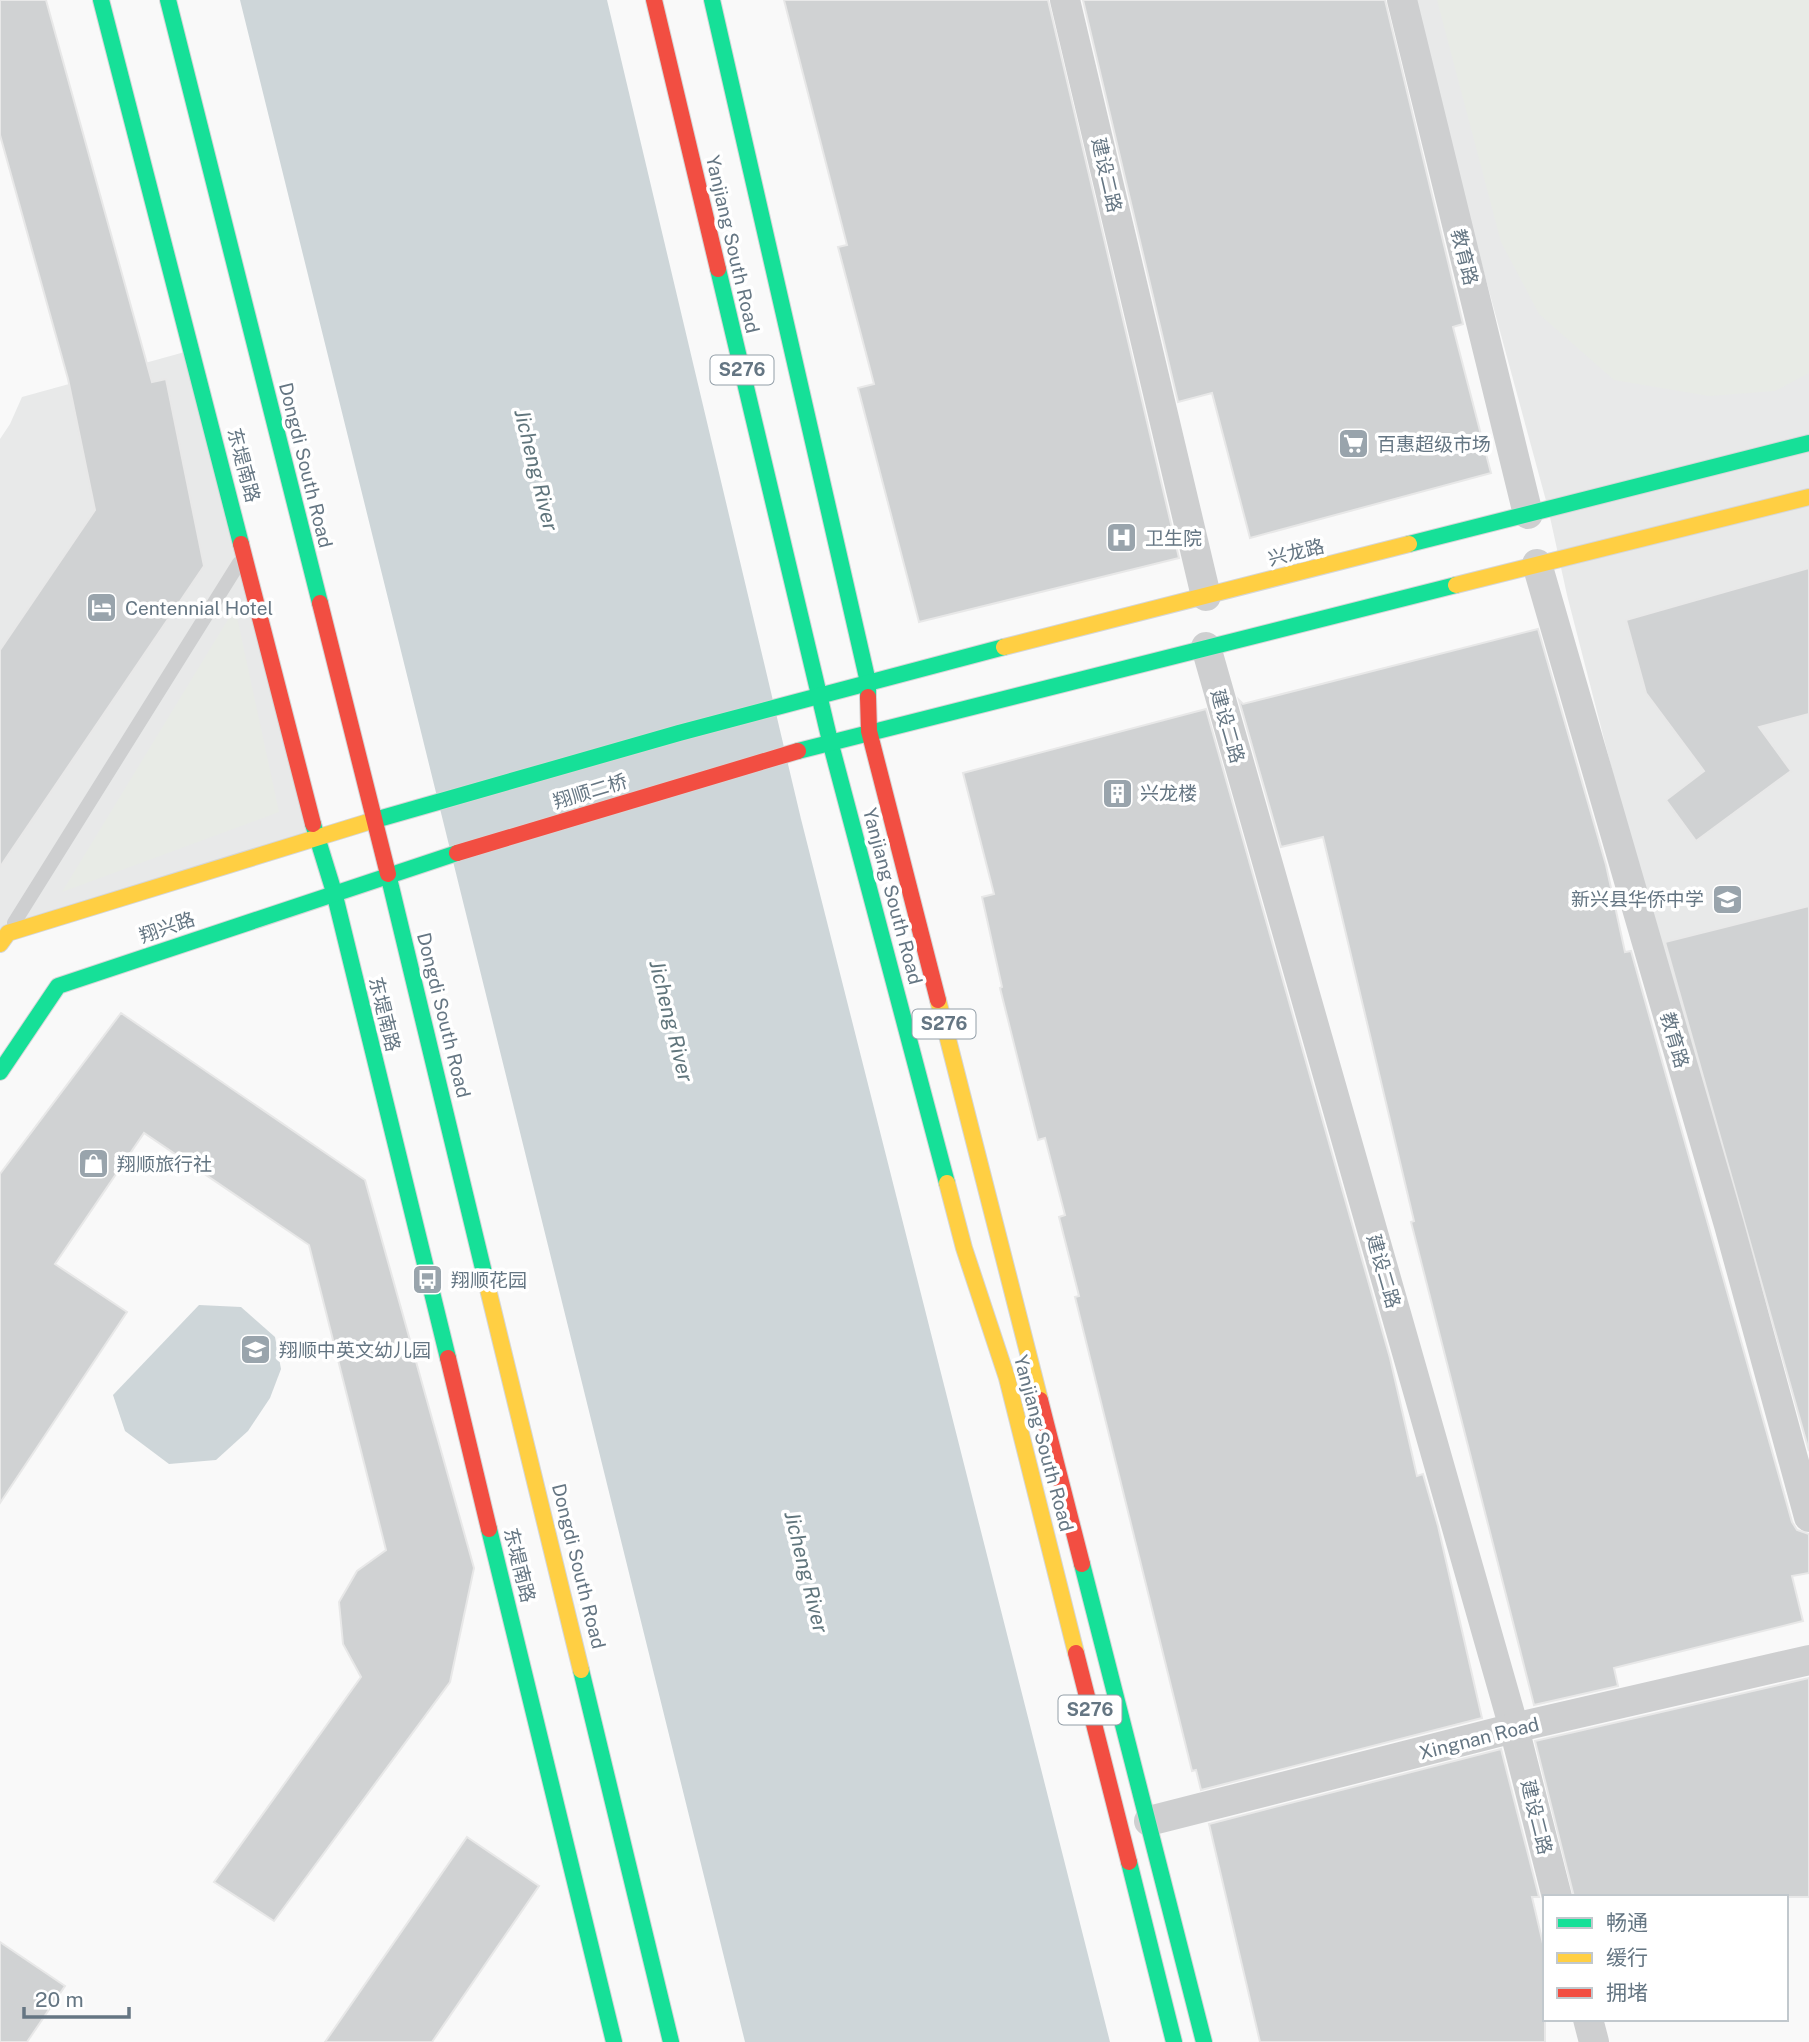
<svg xmlns="http://www.w3.org/2000/svg" width="1809" height="2042" font-family="'Public Sans','Noto Sans SC',sans-serif">
<style>
.built{fill:#e8e9e9}
.green{fill:#e8ebe6}
.water{fill:#ced6d9}
.building{fill:#d0d2d3;stroke:#e8e8e8;stroke-width:2}
.lines{fill:none;stroke-linecap:round;stroke-linejoin:round}
.fast-casing{stroke:#d5d6d7;stroke-width:18}
.slow-casing{stroke:#d5d6d7;stroke-width:18}
.jam-casing{stroke:#d5d6d7;stroke-width:18}
.lane{stroke:#cecfd0;stroke-width:14}
.street{stroke:#cecfd0;stroke-width:30}
.fast{stroke:#16e098;stroke-width:16}
.slow{stroke:#ffcf43;stroke-width:16}
.jam{stroke:#f24e42;stroke-width:16}
.labels{text-anchor:middle;stroke-width:7;stroke-linejoin:round;paint-order:stroke}
.shield{fill:#fff;stroke:#939fa8;stroke-width:2}
.shield-label{font-size:18px;font-weight:bold;fill:#657683}
.street-label{font-size:19px;fill:#657683;stroke:#fff}
.poi-label{font-size:19px;fill:#657683;stroke:#fff;text-anchor:start}
.water-label{font-size:21px;font-style:italic;fill:#60757c;stroke:#fff}
</style>
<rect width="100%" height="100%" fill="#f9f9f9"/>
<g class="built">
<polygon points="1410,0 1809,0 1809,1203 1729,1225 1567,595 1548,508"/>
<polygon points="192,350 316,835 0,928 0,439 10,424 22,397"/>
</g>
<g class="green">
<polygon points="1437,0 1809,0 1809,373 1775,391 1709,396 1614,380 1539,314 1501,242"/>
<polygon points="235,608 279,812 62,892"/>
</g>
<g class="water">
<polygon points="240,0 607,0 801,819 1110,2042 745,2042"/>
<polygon points="199,1305 241,1307 275,1337 281,1369 270,1398 248,1431 216,1460 169,1464 125,1431 113,1395"/>
</g>
<g class="building">
<polygon points="0,0 46,0 152,382 166,379 204,566 0,867 0,650 95,510 68,379 0,135"/>
<polygon points="784,0 1048,0 1179,558 919,622 858,388 874,384 838,247 847,245"/>
<polygon points="1083,0 1385,0 1463,324 1453,327 1491,473 1250,538 1212,393 1178,402"/>
<polygon points="1809,568 1809,714 1759,727 1791,771 1696,841 1666,800 1704,771 1646,693 1626,620"/>
<polygon points="1538,629 1606,865 1625,952 1631,951 1792,1522 1797,1530 1809,1534 1809,1573 1792,1576 1803,1621 1614,1668 1618,1686 1534,1705 1411,1222 1414,1221 1323,837 1281,847 1239,700 1243,704"/>
<polygon points="1206,709 1390,1358 1417,1476 1423,1474 1438,1526 1482,1718 1201,1790 1196,1770 1192,1771 1075,1297 1079,1296 1059,1217 1065,1215 1045,1138 1038,1140 1000,988 1002,987 982,897 994,894 963,773"/>
<polygon points="1809,906 1809,1451 1665,942"/>
<polygon points="121,1013 365,1180 474,1568 450,1682 274,1921 214,1882 361,1677 343,1644 339,1602 357,1571 386,1550 309,1245 144,1133 55,1264 127,1312 0,1503 0,1174"/>
<polygon points="1809,1678 1809,1897 1574,1897 1535,1741"/>
<polygon points="1501,1749 1539,1897 1532,1897 1545,1952 1545,2042 1260,2042 1209,1824"/>
<polygon points="467,1837 539,1886 432,2042 325,2042"/>
<polygon points="0,1942 65,1986 27,2042 0,2042"/>
</g>
<g class="lines">
<defs>
<g id="fast">
<polyline points="101,0 241,544"/>
<polyline points="168,0 320,603"/>
<polyline points="712,0 868,682 868,697"/>
<polyline points="718,269 830,741 947,1183"/>
<polyline points="1409,544 1809,443"/>
<polyline points="798,751 1456,585"/>
<polyline points="368,822 679,733 1004,647"/>
<polyline points="313,824 334,892 448,1358"/>
<polyline points="388,874 487,1285"/>
<polyline points="0,1072 58,986 457,853"/>
<polyline points="489,1529 614,2042"/>
<polyline points="1082,1564 1204,2042"/>
<polyline points="581,1670 671,2042"/>
<polyline points="1129,1862 1174,2042"/>
</g>
<g id="slow">
<polyline points="1456,585 1809,497"/>
<polyline points="1004,647 1409,544"/>
<polyline points="0,944 8,933 368,822"/>
<polyline points="938,1000 1040,1400"/>
<polyline points="947,1183 964,1248 1007,1378 1076,1653"/>
<polyline points="487,1285 581,1670"/>
</g>
<g id="jam">
<polyline points="654,0 718,269"/>
<polyline points="241,544 313,824"/>
<polyline points="320,603 388,874"/>
<polyline points="868,697 869,731 938,1000"/>
<polyline points="457,853 798,751"/>
<polyline points="448,1358 489,1529"/>
<polyline points="1040,1400 1082,1564"/>
<polyline points="1076,1653 1129,1862"/>
</g>
</defs>
<use href="#fast" class="fast-casing"/>
<use href="#slow" class="slow-casing"/>
<use href="#jam" class="jam-casing"/>
<polyline class="lane" points="14,923 239,563"/>
<g class="street">
<polyline points="1065,0 1206,596"/>
<polyline points="1402,0 1528,514"/>
<polyline points="1537,564 1729,1225 1809,1517"/>
<polyline points="1206,647 1514,1728 1557,1897"/>
<polyline points="1149,1821 1514,1728 1809,1660"/>
<polyline points="1588,2019 1594,2042"/>
</g>
<use href="#fast" class="fast"/>
<use href="#slow" class="slow"/>
<use href="#jam" class="jam"/>
</g>
<defs>
<symbol id="supermarket-square" viewBox="-11 -11 22 22"><rect x="-9" y="-9" width="18" height="18" rx="4" fill="#99a4ac" stroke="#fff"/><path d="M-6-5.5h2.5l.6 2H6L4.5 2H-2.5L-4.4-4H-6ZM-1.5 3.2a1.3 1.3 0 1 0 .1 0ZM3 3.2a1.3 1.3 0 1 0 .1 0Z" fill="#fff"/></symbol>
<symbol id="hospital-square" viewBox="-11 -11 22 22"><rect x="-9" y="-9" width="18" height="18" rx="4" fill="#99a4ac" stroke="#fff"/><path d="M-5-5h3v3.5h4V-5h3V5h-3V1.5h-4V5h-3Z" fill="#fff"/></symbol>
<symbol id="hotel-square" viewBox="-11 -11 22 22"><rect x="-9" y="-9" width="18" height="18" rx="4" fill="#99a4ac" stroke="#fff"/><path d="M-6-4.5h1.5V1H6V5H4.5V3h-9V5H-6ZM-4 0a1.8 1.8 0 1 1 3.6 0ZM.5 0V-2.5h3Q6-2.5 6 0Z" fill="#fff"/></symbol>
<symbol id="building-square" viewBox="-11 -11 22 22"><rect x="-9" y="-9" width="18" height="18" rx="4" fill="#99a4ac" stroke="#fff"/><path d="M-4-6H4V6H1V3H-1V6H-4ZM-2.5-4.3h1.7v1.8h-1.7ZM.8-4.3h1.7v1.8H.8ZM-2.5-1h1.7V.8h-1.7ZM.8-1h1.7V.8H.8Z" fill="#fff"/></symbol>
<symbol id="school-square" viewBox="-11 -11 22 22"><rect x="-9" y="-9" width="18" height="18" rx="4" fill="#99a4ac" stroke="#fff"/><path d="M0-5L7-2L0 1L-7-2ZM-4 1L0 2.5L4 1V4Q0 6-4 4Z" fill="#fff"/></symbol>
<symbol id="shop-square" viewBox="-11 -11 22 22"><rect x="-9" y="-9" width="18" height="18" rx="4" fill="#99a4ac" stroke="#fff"/><path d="M-5-2.5h2.3a2.7 3.5 0 0 1 5.4 0H5L5.5 6h-11ZM-1.5-2.5h3a1.5 2.3 0 0 0-3 0Z" fill="#fff"/></symbol>
<symbol id="bus-square" viewBox="-11 -11 22 22"><rect x="-9" y="-9" width="18" height="18" rx="4" fill="#99a4ac" stroke="#fff"/><path d="M-5-6H5V4H4V6H2V4H-2V6H-4V4H-5ZM-3.5-4V0h7V-4ZM-3.5 1.2v1.5H-2V1.2ZM2 1.2v1.5H3.5V1.2Z" fill="#fff"/></symbol>
</defs>
<g fill-rule="evenodd">
<use href="#supermarket-square" x="1336" y="426" width="35" height="35"/>
<use href="#hospital-square" x="1104" y="520" width="35" height="35"/>
<use href="#hotel-square" x="84" y="590" width="35" height="35"/>
<use href="#building-square" x="1100" y="776" width="35" height="35"/>
<use href="#school-square" x="1710" y="882" width="35" height="35"/>
<use href="#shop-square" x="76" y="1146" width="35" height="35"/>
<use href="#bus-square" x="410" y="1262" width="35" height="35"/>
<use href="#school-square" x="238" y="1332" width="35" height="35"/>
</g>
<g class="labels">
<g class="shield">
<rect x="710.5" y="355.5" width="63" height="29" rx="5"/>
<rect x="912.5" y="1009.5" width="63" height="29" rx="5"/>
<rect x="1058.5" y="1695.5" width="63" height="29" rx="5"/>
</g>
<g class="shield-label">
<text x="742" y="376">S276</text>
<text x="944" y="1030">S276</text>
<text x="1090" y="1716">S276</text>
</g>
<g class="street-label">
<text transform="translate(1107 175) rotate(77)" y="7">建设二路</text>
<text transform="translate(733 244) rotate(77)" y="7">Yanjiang South Road</text>
<text transform="translate(1465 257) rotate(76)" y="7">教育路</text>
<text transform="translate(244 465) rotate(75)" y="7">东堤南路</text>
<text transform="translate(306 465) rotate(76)" y="7">Dongdi South Road</text>
<text transform="translate(1296 552) rotate(-14)" y="7">兴龙路</text>
<text transform="translate(1228 726) rotate(74)" y="7">建设二路</text>
<text transform="translate(590 791) rotate(-17)" y="7">翔顺二桥</text>
<text transform="translate(893 896) rotate(75)" y="7">Yanjiang South Road</text>
<text transform="translate(167 927) rotate(-19)" y="7">翔兴路</text>
<text transform="translate(385 1014) rotate(76)" y="7">东堤南路</text>
<text transform="translate(444 1015) rotate(76)" y="7">Dongdi South Road</text>
<text transform="translate(1675 1040) rotate(74)" y="7">教育路</text>
<text transform="translate(1384 1271) rotate(74)" y="7">建设二路</text>
<text transform="translate(1044 1443) rotate(75)" y="7">Yanjiang South Road</text>
<text transform="translate(520 1565) rotate(76)" y="7">东堤南路</text>
<text transform="translate(579 1566) rotate(76)" y="7">Dongdi South Road</text>
<text transform="translate(1479 1738) rotate(-14)" y="7">Xingnan Road</text>
<text transform="translate(1537 1817) rotate(76)" y="7">建设二路</text>
</g>
<g class="poi-label">
<text x="1377" y="451">百惠超级市场</text>
<text x="1145" y="545">卫生院</text>
<text x="125" y="615">Centennial Hotel</text>
<text x="1140" y="800">兴龙楼</text>
<text x="1704" y="906" text-anchor="end">新兴县华侨中学</text>
<text x="117" y="1171">翔顺旅行社</text>
<text x="451" y="1287">翔顺花园</text>
<text x="279" y="1357">翔顺中英文幼儿园</text>
</g>
<g class="water-label">
<text transform="translate(536 470) rotate(76)" y="7">Jicheng River</text>
<text transform="translate(671 1021) rotate(76)" y="7">Jicheng River</text>
<text transform="translate(806 1572) rotate(76)" y="7">Jicheng River</text>
</g>
</g>
<rect x="1543" y="1895" width="245" height="126" fill="#ffffff" stroke="#c1c8cd" stroke-width="2"/>
<rect x="1557" y="1918" width="35" height="10" fill="#16e098" stroke="#c1c8cd" stroke-width="2"/>
<text x="1606" y="1930" font-size="21" fill="#657683">畅通</text>
<rect x="1557" y="1953" width="35" height="10" fill="#ffcf43" stroke="#c1c8cd" stroke-width="2"/>
<text x="1606" y="1965" font-size="21" fill="#657683">缓行</text>
<rect x="1557" y="1988" width="35" height="10" fill="#f24e42" stroke="#c1c8cd" stroke-width="2"/>
<text x="1606" y="2000" font-size="21" fill="#657683">拥堵</text>
<path d="M24 2007v10h105v-10" fill="none" stroke="#657683" stroke-width="3.5"/>
<text x="35" y="2007" font-size="21" fill="#657683" stroke="#ffffff" stroke-width="5" paint-order="stroke">20 m</text>
</svg>
